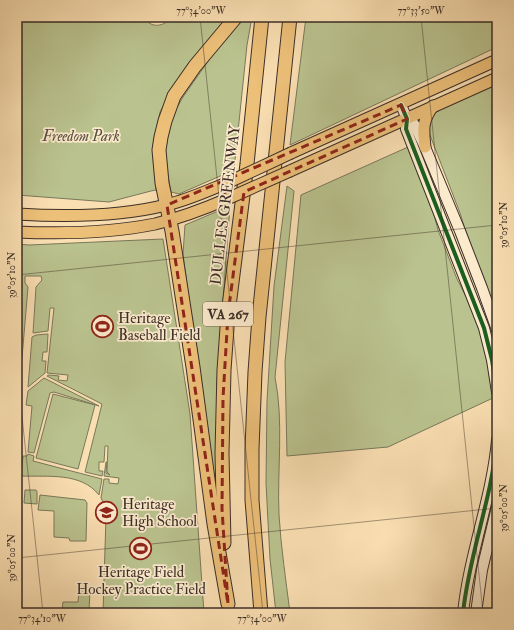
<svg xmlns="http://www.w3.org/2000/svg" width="514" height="630" font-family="'IM FELL Double Pica',serif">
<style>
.green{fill:#bac38f;stroke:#7a785b}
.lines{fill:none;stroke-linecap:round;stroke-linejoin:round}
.secondary-casing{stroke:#3b2e27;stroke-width:12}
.primary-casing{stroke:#3b2e27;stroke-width:13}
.highway-casing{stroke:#3b2e27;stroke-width:15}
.secondary{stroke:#fceacd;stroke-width:10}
.primary{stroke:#edc079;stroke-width:11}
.highway{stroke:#edc079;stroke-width:13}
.primary-bridge-casing{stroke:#3b2e27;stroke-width:13;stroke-linecap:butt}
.primary-bridge{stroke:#edc079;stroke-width:11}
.cycleway-casing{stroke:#fceacd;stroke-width:6}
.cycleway{stroke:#1b5e20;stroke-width:4}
.marked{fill:none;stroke:#8f2418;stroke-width:3;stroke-dasharray:8 5;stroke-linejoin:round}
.ticks{fill:none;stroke:#3b2e27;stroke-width:1;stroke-opacity:0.45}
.labels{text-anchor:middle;stroke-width:3.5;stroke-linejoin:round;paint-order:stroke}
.shield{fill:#fceacd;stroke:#756659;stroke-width:1}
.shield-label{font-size:14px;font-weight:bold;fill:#3b2e27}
.park-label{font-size:15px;font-style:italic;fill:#544c3c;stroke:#fceacd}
.street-label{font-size:15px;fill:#3b2e27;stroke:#fceacd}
.poi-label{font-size:15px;fill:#3b2e27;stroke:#fceacd;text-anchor:start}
.neatline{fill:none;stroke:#3b2e27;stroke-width:1.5}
.ticks-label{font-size:10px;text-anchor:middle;fill:#3b2e27}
</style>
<rect width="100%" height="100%" fill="#fadfb2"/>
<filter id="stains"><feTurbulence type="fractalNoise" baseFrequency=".005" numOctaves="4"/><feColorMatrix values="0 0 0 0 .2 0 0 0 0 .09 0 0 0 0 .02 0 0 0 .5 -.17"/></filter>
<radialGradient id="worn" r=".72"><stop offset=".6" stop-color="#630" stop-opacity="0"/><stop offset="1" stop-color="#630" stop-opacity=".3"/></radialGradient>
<g class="green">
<path d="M17,17H144C150,29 165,27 171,17H229L173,88L160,112L155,138L156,190L151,191L109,202L17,195Z"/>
<polygon points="239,17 252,17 247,45 234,170 179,194 171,192 164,154 167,133 174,113 183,97"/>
<polygon points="306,17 497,17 497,47 290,145"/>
<polygon points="497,82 497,319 476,263 460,213 428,130 431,118 435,113 453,102"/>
<polygon points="408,147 431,203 438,230 457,279 478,320 492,376 493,398 388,447 287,456 285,362 301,195"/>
<path d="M287,186L294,191L275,377C284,422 277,469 279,515C281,548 286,581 290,613H276L270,559L266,483L267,401L274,286Z"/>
<polygon points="230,206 217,382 216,504 183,254 185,225"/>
<polygon points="163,239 190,414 204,613 103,613 106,517 104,504 101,498 104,479 109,479 109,483 118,484 119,478 104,476 106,462 107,462 106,473 110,475 107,472 108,446 105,446 104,462 99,462 99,471 103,471 102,476 85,472 102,404 47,376 49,375 59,376 58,380 67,381 68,375 47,373 54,308 50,308 48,331 33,333 36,287 42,280 41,276 25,276 25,283 28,287 22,358 17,357 17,244 29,245"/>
<polygon points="48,334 47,352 43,352 42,361 46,361 45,373 28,387 32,337 36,335"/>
<polygon points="44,378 99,406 54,392 50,393 34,453 28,452 32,406 26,405 28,391"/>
<polygon points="53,394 95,405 78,469 36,458"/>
<path d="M28,454L34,456L33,461L102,479L99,495C81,472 48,477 21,476L23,456H27Z"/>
<polygon points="25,490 36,490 37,492 37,504 24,503"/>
<polygon points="40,495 85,500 87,503 86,541 70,541 69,538 54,537 54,511 38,510"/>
<polygon points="81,589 90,590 89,610 87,613 56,612 57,610 62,610 63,602 78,602 79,591 81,591"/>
</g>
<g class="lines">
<defs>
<g id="secondary">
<polyline points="401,105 407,119 406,129 484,328 492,360 497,392"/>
<polyline points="407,119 414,124 425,147 460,231 482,288 497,330"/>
<path d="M463,613C469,554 492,498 497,440"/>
<polyline points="476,613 482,570 497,507"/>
</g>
<g id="primary">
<path d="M425,147C423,129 422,121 433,106"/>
<polyline points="291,153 497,60"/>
<polyline points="290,171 497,78"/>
<path d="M17,214C66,217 119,217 166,205C188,200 209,190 229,182"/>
<path d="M17,232C62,234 110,233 155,224C180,218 204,209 227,199"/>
</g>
<g id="highway">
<polyline points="224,543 222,453 224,370 228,314 247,164 262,17"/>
<polyline points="228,604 214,524 193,367 172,231 162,183 159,150 161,137 165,121 174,96 195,66 236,17"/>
<polyline points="261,613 252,500 252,449 255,372 259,317 290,17"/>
</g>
</defs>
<use href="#secondary" class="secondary-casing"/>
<use href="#primary" class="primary-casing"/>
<use href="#highway" class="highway-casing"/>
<use href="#secondary" class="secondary"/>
<use href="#primary" class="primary"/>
<use href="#highway" class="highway"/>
<defs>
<g id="primary-bridge">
<polyline points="229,182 291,153"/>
<polyline points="227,199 290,171"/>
</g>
</defs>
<use href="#primary-bridge" class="primary-bridge-casing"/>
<use href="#primary-bridge" class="primary-bridge"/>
<defs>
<g id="cycleway">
<polyline points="401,105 407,119 406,129 484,328 492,360 497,392"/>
<path d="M463,613C469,554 492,498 497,440"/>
</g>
</defs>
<use href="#cycleway" class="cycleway-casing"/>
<use href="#cycleway" class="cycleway"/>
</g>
<path class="marked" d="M401,105L407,119L244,192L228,314L223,398L222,509L228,604L167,205Z"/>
<path class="ticks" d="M200,17L263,613M421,17L483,613M17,275L497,225M17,370L43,613M17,558L497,508"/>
<defs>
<symbol id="stadium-ring" viewBox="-11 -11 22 22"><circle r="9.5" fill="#fceacd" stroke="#8f2418" stroke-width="1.5"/><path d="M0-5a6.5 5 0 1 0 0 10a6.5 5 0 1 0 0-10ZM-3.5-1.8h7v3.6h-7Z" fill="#8f2418"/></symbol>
<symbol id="school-ring" viewBox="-11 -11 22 22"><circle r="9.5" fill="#fceacd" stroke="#8f2418" stroke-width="1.5"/><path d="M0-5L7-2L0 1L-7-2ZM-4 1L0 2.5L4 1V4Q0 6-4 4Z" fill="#8f2418"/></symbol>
</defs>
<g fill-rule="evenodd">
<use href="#stadium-ring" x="90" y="314" width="25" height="25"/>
<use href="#school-ring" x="94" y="500" width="25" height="25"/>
<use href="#stadium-ring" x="128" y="536" width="25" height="25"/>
</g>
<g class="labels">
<rect class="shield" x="203" y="302" width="50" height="24" rx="3"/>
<g class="shield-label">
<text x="228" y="319">VA 267</text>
</g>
<g class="park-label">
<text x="81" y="141">Freedom Park</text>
</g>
<g class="street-label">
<text transform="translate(225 205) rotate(-83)" y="5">DULLES GREENWAY</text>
</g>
<g class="poi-label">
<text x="118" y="323">Heritage<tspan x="118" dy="17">Baseball Field</tspan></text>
<text x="122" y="509">Heritage<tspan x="122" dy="17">High School</tspan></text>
<text x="141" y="577" text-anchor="middle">Heritage Field<tspan x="141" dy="17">Hockey Practice Field</tspan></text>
</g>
</g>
<rect width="514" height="630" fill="none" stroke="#fadfb2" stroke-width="44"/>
<rect x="22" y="22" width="470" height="586" class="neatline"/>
<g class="ticks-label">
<text x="201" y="14">77°34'00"W</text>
<text x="421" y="14">77°33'50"W</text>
<text transform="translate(503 225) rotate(-90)" y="4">39°05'10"N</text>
<text transform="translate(11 275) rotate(-90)" y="4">39°05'10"N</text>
<text transform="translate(503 508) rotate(-90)" y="4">39°05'00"N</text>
<text transform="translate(11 558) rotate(-90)" y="4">39°05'00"N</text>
<text x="42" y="622">77°34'10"W</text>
<text x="262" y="622">77°34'00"W</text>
</g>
<rect width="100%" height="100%" filter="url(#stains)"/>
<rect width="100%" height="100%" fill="url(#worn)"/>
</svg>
